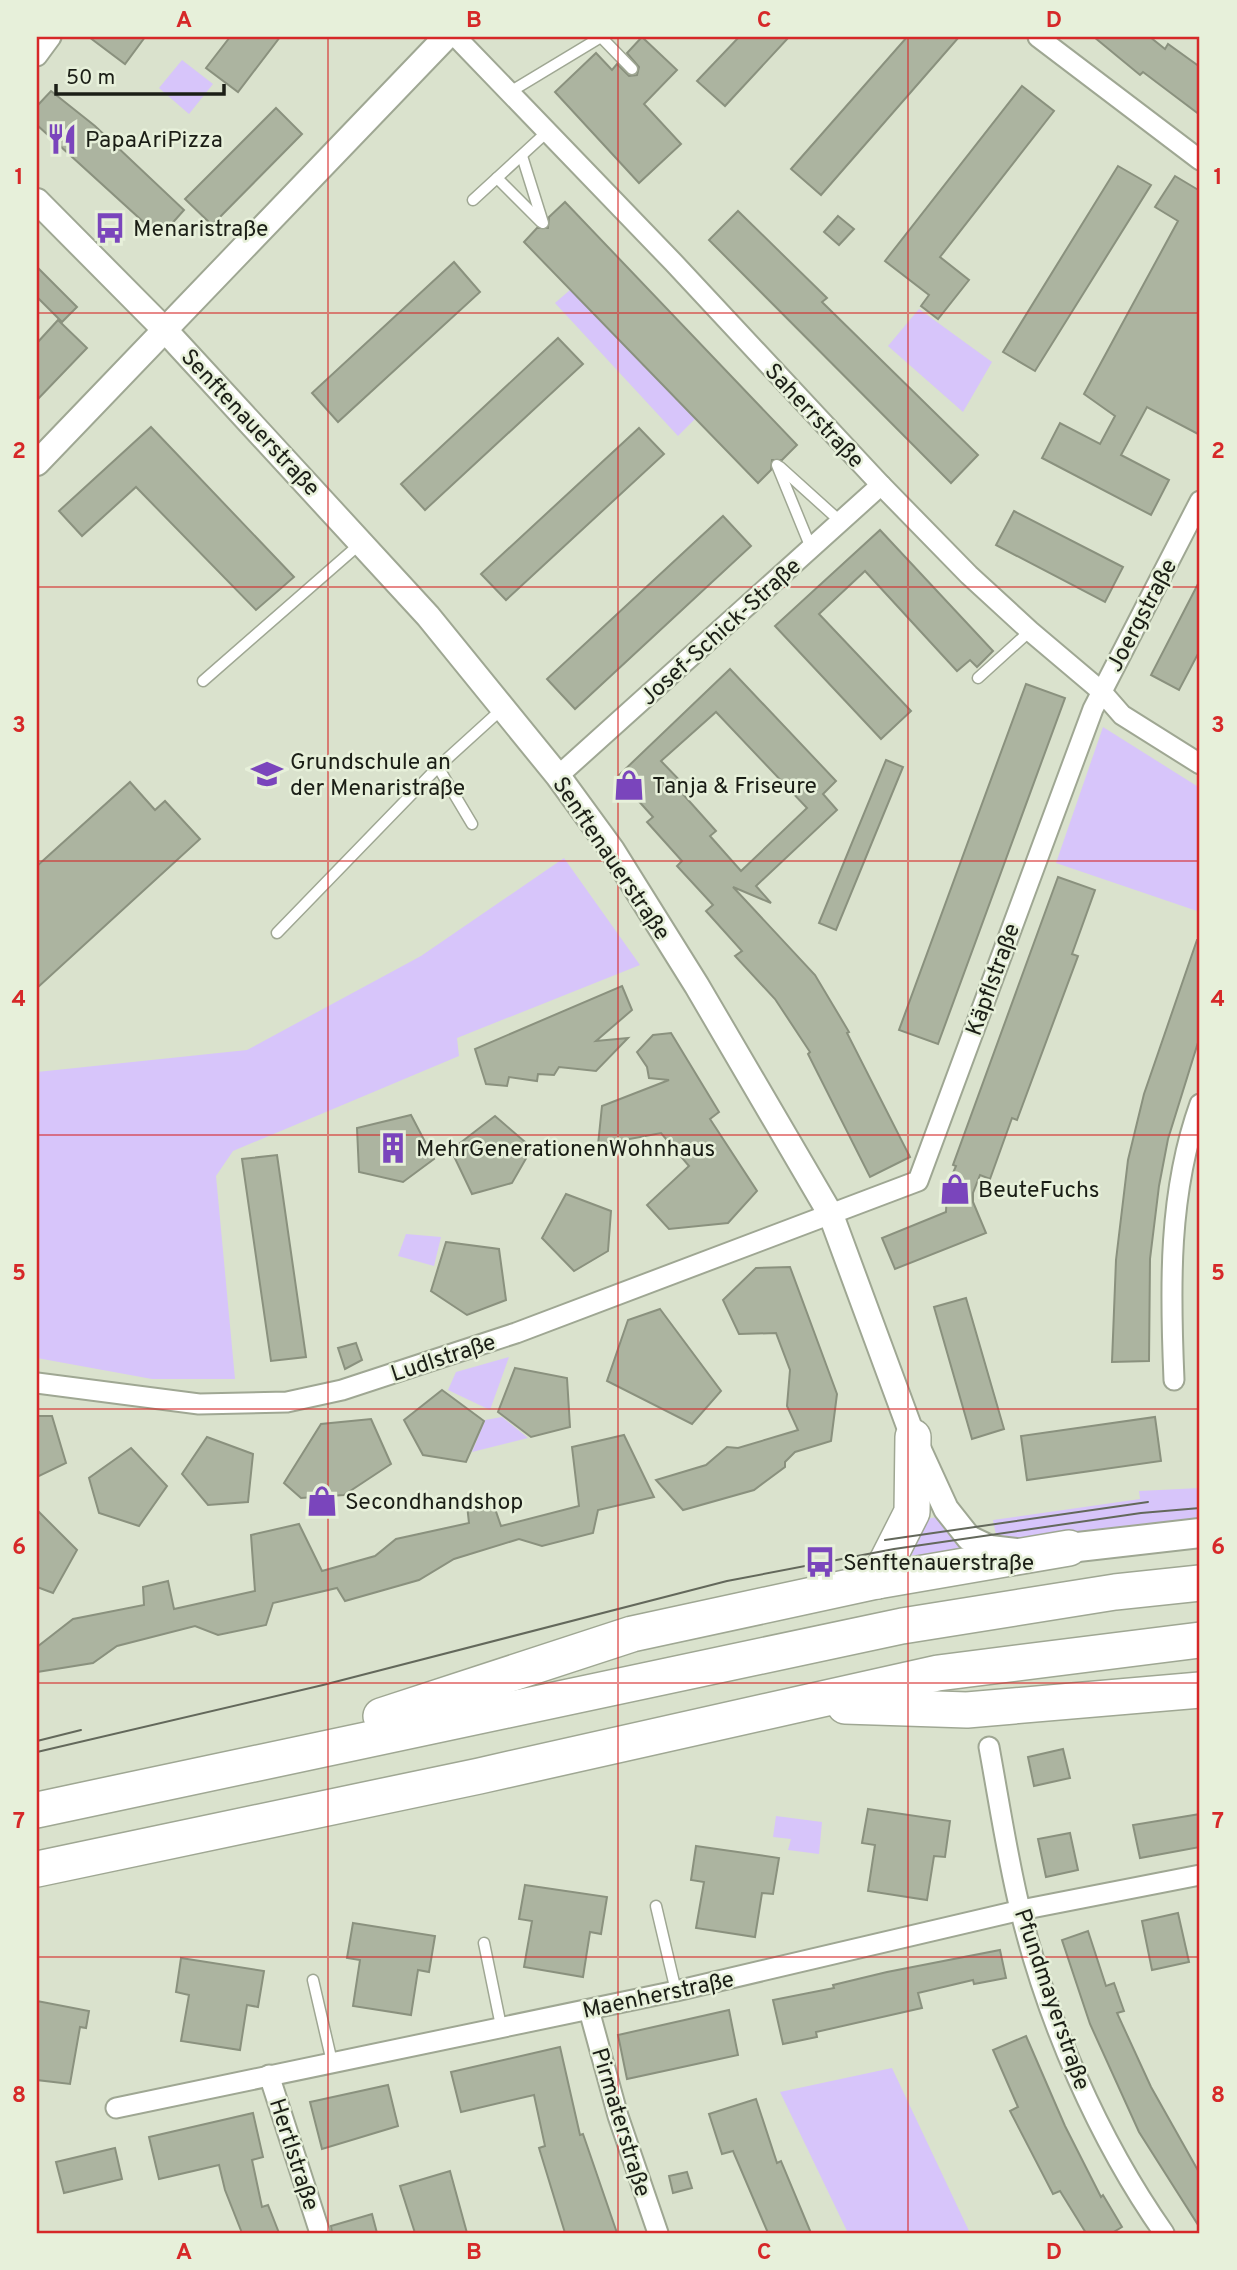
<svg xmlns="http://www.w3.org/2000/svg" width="1237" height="2270" font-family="Overpass,sans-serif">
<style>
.green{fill:#d7c5fa}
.building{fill:#acb4a0;stroke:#8a917e;stroke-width:2;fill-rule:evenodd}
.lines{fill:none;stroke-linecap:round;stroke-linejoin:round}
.service-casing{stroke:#9fa793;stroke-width:13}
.minor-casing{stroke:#9fa793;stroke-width:23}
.tertiary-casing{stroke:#9fa793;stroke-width:28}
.secondary-casing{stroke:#9fa793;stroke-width:32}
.motorway-casing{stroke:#9fa793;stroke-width:38}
.service{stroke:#fff;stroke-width:10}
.minor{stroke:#fff;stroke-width:19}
.tertiary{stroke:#fff;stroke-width:24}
.secondary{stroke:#fff;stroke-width:28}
.motorway{stroke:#fff;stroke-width:35}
.tram{stroke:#63685b;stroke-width:2}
.grid{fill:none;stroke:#d62828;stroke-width:2;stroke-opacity:0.55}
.labels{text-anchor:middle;stroke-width:5;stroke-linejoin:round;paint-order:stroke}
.poi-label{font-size:23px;fill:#1b1e16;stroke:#e7f0da;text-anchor:start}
.street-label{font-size:23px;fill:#1b1e16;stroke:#e7f0da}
.neatline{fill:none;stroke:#d62828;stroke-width:2.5}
.grid-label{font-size:23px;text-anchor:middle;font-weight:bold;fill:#d62828}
</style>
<rect width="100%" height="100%" fill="#dae2cd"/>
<g class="green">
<polygon points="182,60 213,84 189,114 159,88"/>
<polygon points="570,290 696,418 678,436 555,303"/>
<polygon points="919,309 992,362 963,412 888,346"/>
<polygon points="1103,727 1200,788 1200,912 1056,863"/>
<polygon points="564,858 640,965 457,1038 459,1056 233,1151 216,1176 235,1379 152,1379 37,1358 37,1072 247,1050 421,956"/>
<polygon points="406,1234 441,1237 434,1266 398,1256"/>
<polygon points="509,1357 490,1410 448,1390 456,1372"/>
<polygon points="502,1417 528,1438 472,1452 485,1420"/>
<polygon points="1200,1488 1200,1519 1016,1543 997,1540 993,1520 1140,1499 1139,1491"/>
<polygon points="943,1516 968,1553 900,1565 915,1521"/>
<polygon points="776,1816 822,1822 819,1854 788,1850 791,1839 773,1837"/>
<polygon points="892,2068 970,2233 848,2233 780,2092"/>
</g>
<g class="building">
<polygon points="89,37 145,37 125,64"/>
<polygon points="230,37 280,37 238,92 206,68"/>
<polygon points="642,37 677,70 644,104 681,144 639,183 555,92 596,53 612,70 617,64 629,76 637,75 639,67 627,53"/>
<polygon points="739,37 789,37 725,106 697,81"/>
<polygon points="907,37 959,37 821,195 791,169"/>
<polygon points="1094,37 1150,37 1165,49 1168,44 1200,67 1200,115 1143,72 1140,75"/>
<polygon points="1022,86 1054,111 940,257 969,280 938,319 921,306 929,295 885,261"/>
<polygon points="51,91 95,126 184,210 160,237 37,125 37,106"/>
<polygon points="276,108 302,134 212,225 185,199"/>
<polygon points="1118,166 1151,185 1035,371 1003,352"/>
<polygon points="1175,176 1200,191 1200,435 1147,407 1121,455 1169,480 1151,515 1042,458 1060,423 1100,444 1115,416 1084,394 1178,221 1155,207"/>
<polygon points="565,202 797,445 782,460 772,460 771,470 758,483 524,242 537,228 548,228 549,217"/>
<polygon points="738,211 827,298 822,302 978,455 951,483 709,240"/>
<polygon points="838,216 854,229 839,245 824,232"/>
<polygon points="454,262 480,292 338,422 312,393"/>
<polygon points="37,267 77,307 62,322 37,297"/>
<polygon points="58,320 87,348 37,400 37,343"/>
<polygon points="558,338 583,364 425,510 401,484"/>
<polygon points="151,427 294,577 256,610 136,487 82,536 59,511"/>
<polygon points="639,428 664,454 506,600 481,574"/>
<polygon points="1014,511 1123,567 1105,602 996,545"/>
<polygon points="723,516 751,546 575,709 547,679"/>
<polygon points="880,530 993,651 977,667 970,660 957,671 865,571 819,614 911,711 881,739 775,626"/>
<polygon points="1200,580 1200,650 1179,690 1151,675"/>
<path d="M730,669L836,781L823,794L837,810L756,886L771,903L733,887L815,975L849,1032L847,1033L910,1157L870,1177L808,1054L810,1052L775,999L735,956L742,951L706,911L713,905L677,866L682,861L647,822L653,817L617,777ZM716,712L807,808L741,871L710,836L716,831L681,792L686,787L661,761Z"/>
<polygon points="1026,684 1065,698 938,1044 899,1030"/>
<polygon points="886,760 903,767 836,930 819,923"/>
<polygon points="130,782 155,810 165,801 200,839 37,988 37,866"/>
<polygon points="1058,877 1095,890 1072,954 1078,956 1017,1120 1012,1118 990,1179 980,1175 973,1193 973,1202 986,1233 895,1269 882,1238 946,1212 947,1187 956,1166 953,1165"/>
<polygon points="1197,940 1200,940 1200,1036 1168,1139 1159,1186 1150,1259 1149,1361 1112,1362 1116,1260 1128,1160 1144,1094"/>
<polygon points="622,986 632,1010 596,1041 628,1038 596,1071 559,1067 554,1075 538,1074 537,1081 509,1077 507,1086 486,1084 475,1049"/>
<polygon points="671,1033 719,1112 710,1119 757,1191 728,1223 669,1229 647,1205 689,1166 661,1133 598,1145 602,1106 669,1080 649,1078 647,1067 637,1052 653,1035"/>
<polygon points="411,1115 434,1159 403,1182 359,1172 357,1128"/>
<polygon points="495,1116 532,1148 512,1183 472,1194 451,1150"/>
<polygon points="277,1155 306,1357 271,1361 242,1159"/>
<polygon points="566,1194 611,1211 608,1251 574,1271 542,1238"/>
<polygon points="446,1242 499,1249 506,1300 467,1315 431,1291"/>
<polygon points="790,1267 837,1394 831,1441 795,1452 785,1462 785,1467 754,1490 683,1510 656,1480 706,1465 727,1447 738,1448 798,1430 787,1406 790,1370 776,1333 739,1334 723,1300 756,1268"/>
<polygon points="966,1298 1004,1429 972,1439 934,1307"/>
<polygon points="660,1309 721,1391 692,1424 607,1381 628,1320"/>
<polygon points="356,1343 362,1360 345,1369 338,1348"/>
<polygon points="515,1368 567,1378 570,1427 531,1437 498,1412"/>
<polygon points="442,1390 484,1421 466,1462 423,1455 404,1420"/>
<polygon points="37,1416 52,1416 66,1463 37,1477"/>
<polygon points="1155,1417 1161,1461 1027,1480 1021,1436"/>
<polygon points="371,1419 391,1464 344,1495 301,1498 284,1483 321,1424"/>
<polygon points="624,1435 654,1497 598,1510 593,1533 542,1546 519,1539 454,1559 419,1580 345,1601 337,1588 273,1603 266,1625 218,1635 195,1626 117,1646 93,1663 37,1672 37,1647 73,1619 144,1605 143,1587 168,1581 174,1609 255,1591 251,1535 299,1524 322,1571 375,1556 396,1539 469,1523 467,1505 492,1500 501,1526 579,1506 572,1447"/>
<polygon points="207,1437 253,1454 248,1502 208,1505 182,1474"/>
<polygon points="131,1448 167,1486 139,1526 99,1513 89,1478"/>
<polygon points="37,1510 77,1550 53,1593 37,1587"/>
<polygon points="1063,1749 1070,1778 1034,1786 1028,1757"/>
<polygon points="868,1809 950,1821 945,1857 934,1856 927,1900 868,1891 875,1845 862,1843"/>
<polygon points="1200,1814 1200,1847 1140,1858 1133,1825"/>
<polygon points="1070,1833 1078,1870 1046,1877 1038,1839"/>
<polygon points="696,1846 779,1858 773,1894 762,1893 755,1937 696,1928 704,1882 691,1880"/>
<polygon points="525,1885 607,1897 601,1934 590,1932 583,1977 524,1967 532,1921 519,1919"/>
<polygon points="1178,1913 1189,1962 1152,1970 1142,1921"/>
<polygon points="353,1923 435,1936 429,1972 418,1970 411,2015 353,2006 360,1960 347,1958"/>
<polygon points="1088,1931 1106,1986 1114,1983 1124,2011 1117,2013 1151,2087 1200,2174 1200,2228 1139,2132 1090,2024 1062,1940"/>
<polygon points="1000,1950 1006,1978 974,1984 973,1980 918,1993 922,2008 816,2032 817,2037 783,2044 773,2000 834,1988 833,1985 887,1972"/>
<polygon points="181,1958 264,1971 258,2007 247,2005 240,2050 181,2041 189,1995 176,1992"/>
<polygon points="37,2001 89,2011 86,2028 80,2027 70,2084 37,2080"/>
<polygon points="729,2010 738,2055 627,2079 618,2035"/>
<polygon points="1026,2036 1065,2126 1101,2197 1103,2195 1122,2227 1112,2233 1086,2233 1060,2191 1053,2194 1010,2111 1018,2107 993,2050"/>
<polygon points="560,2047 580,2135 583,2134 617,2233 565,2233 539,2148 545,2146 534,2095 461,2112 451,2072"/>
<polygon points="388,2085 398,2126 322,2149 310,2102"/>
<polygon points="756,2099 777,2163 781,2161 811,2233 768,2233 733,2151 722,2154 709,2114"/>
<polygon points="253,2113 263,2157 252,2160 262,2207 268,2205 279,2233 242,2233 225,2190 219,2165 159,2179 149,2137"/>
<polygon points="115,2148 122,2179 64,2193 56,2162"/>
<polygon points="450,2171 467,2233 415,2233 400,2186"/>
<polygon points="687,2172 692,2188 673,2193 669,2176"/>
<polygon points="372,2214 377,2233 332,2233 331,2226"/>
</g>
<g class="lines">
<defs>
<g id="service">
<polyline points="510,92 601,37 632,69"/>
<polyline points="522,156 543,223"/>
<polyline points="497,178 541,222"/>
<polyline points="473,200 548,131"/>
<polyline points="777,465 811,548"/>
<polyline points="780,467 841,522"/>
<polyline points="978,678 1030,631"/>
<polyline points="203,681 361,543"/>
<polyline points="438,767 472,824"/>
<polyline points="277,933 438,767 503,708"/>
<polyline points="656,1906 676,1991"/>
<polyline points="484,1943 501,2026"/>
<polyline points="313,1980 332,2062"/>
</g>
<g id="minor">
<polyline points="456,37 673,262 881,485 969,575 1030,631 1101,691 1122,715 1200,764"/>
<polyline points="1038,37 1200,160"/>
<polyline points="37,56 51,37"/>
<polyline points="558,776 881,485"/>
<path d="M1174,1380C1170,1287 1168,1193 1200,1104"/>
<polyline points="37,1383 199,1404 287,1402 342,1390 516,1333 918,1181 1093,709 1200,501"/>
<path d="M989,1747C999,1801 1007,1856 1020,1909C1047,2021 1098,2139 1164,2233"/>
<polyline points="589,2010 618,2116 658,2233"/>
<polyline points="269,2075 320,2233"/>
<polyline points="116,2108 676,1991 1021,1910 1200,1875"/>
</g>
<g id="tertiary">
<polyline points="37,201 164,329 428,616 558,776 612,850 697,986 831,1215 913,1437 946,1509 969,1538 990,1548 1016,1551"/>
<polyline points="37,463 446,37"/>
</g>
<polyline id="secondary" points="1069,1548 1200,1533"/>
<g id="motorway">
<polyline points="877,1581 912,1512 913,1437"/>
<polyline points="845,1706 967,1710 1200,1690"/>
<polyline points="381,1716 632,1634 877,1581 1069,1548"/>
<polyline points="37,1810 902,1626 1115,1592 1200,1583"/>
<polyline points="37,1869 479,1776 938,1673 1200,1640"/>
</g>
</defs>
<use href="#service" class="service-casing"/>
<use href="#minor" class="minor-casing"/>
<use href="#tertiary" class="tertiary-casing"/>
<use href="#secondary" class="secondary-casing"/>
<use href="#motorway" class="motorway-casing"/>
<use href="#service" class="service"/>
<use href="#minor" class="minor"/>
<use href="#tertiary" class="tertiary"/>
<use href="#secondary" class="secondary"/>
<use href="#motorway" class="motorway"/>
<g class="tram">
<polyline points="885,1540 1148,1502"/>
<polyline points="37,1741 81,1730"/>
<polyline points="37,1752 323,1685 727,1581 894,1549 1141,1513 1200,1508"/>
</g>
</g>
<path class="grid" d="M328,37V2233M618,37V2233M908,37V2233M37,313H1200M37,587H1200M37,861H1200M37,1135H1200M37,1409H1200M37,1683H1200M37,1957H1200"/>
<defs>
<symbol id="restaurant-bare" viewBox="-9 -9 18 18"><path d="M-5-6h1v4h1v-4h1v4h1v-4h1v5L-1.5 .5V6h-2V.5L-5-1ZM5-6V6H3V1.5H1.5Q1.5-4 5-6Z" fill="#7a45bc" stroke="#e7f0da" stroke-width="2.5" paint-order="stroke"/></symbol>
<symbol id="bus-bare" viewBox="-9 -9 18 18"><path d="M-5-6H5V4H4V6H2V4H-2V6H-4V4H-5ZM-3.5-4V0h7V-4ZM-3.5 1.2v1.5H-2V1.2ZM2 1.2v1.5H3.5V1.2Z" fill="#7a45bc" stroke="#e7f0da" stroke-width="2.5" paint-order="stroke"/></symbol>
<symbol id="school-bare" viewBox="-9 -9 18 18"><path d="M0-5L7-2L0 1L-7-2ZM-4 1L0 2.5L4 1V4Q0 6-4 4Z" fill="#7a45bc" stroke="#e7f0da" stroke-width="2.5" paint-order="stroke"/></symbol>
<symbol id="shop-bare" viewBox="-9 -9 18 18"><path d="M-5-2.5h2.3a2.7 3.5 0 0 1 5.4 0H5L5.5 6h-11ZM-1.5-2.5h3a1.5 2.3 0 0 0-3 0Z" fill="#7a45bc" stroke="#e7f0da" stroke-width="2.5" paint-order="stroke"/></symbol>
<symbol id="building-bare" viewBox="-9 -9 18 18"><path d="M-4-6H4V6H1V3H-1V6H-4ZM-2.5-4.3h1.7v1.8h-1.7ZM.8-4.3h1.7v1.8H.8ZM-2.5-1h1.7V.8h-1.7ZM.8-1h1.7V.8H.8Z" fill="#7a45bc" stroke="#e7f0da" stroke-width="2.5" paint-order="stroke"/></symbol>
</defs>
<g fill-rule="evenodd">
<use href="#restaurant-bare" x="40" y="117" width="44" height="44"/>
<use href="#bus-bare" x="88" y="206" width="44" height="44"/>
<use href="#school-bare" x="245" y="752" width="44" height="44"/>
<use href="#shop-bare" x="607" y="763" width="44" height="44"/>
<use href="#building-bare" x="371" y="1126" width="44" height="44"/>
<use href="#shop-bare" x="933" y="1167" width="44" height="44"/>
<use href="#shop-bare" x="300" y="1479" width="44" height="44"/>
<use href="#bus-bare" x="798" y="1540" width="44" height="44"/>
</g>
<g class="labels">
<g class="poi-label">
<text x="85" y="147">PapaAriPizza</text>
<text x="133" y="236">Menaristraße</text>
<text x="290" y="769">Grundschule an<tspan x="290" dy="26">der Menaristraße</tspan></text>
<text x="652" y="793">Tanja &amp; Friseure</text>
<text x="416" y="1156">MehrGenerationenWohnhaus</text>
<text x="978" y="1197">BeuteFuchs</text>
<text x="345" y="1509">Secondhandshop</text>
<text x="843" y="1570">Senftenauerstraße</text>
</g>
<g class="street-label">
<text transform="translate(815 415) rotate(47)" y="8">Saherrstraße</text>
<text transform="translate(251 422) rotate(47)" y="8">Senftenauerstraße</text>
<text transform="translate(1141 615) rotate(-62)" y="8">Joergstraße</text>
<text transform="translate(720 631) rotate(-42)" y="8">Josef-Schick-Straße</text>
<text transform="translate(612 858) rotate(56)" y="8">Senftenauerstraße</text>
<text transform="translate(992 979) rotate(-70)" y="8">Käpflstraße</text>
<text transform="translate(443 1357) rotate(-18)" y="8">Ludlstraße</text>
<text transform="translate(658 1994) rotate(-12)" y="8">Maenherstraße</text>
<text transform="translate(1053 1999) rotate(71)" y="8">Pfundmayerstraße</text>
<text transform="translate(622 2122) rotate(73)" y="8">Pirmaterstraße</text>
<text transform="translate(295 2154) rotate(72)" y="8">Hertlstraße</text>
</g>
</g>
<rect width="1237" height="2270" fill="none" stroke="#e7f0da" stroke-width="77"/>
<path d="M56 84v10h168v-10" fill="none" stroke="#1b1e16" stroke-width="3.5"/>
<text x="66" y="84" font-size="21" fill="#1b1e16" stroke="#e7f0da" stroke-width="5" paint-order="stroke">50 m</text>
<rect x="38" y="38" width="1160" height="2194" class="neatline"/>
<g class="grid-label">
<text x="184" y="27">A</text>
<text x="474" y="27">B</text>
<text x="764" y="27">C</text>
<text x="1054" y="27">D</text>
<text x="19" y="184">1</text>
<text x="1218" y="184">1</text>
<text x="19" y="458">2</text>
<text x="1218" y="458">2</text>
<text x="19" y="732">3</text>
<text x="1218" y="732">3</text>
<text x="19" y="1006">4</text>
<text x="1218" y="1006">4</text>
<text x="19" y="1280">5</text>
<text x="1218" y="1280">5</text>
<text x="19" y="1554">6</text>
<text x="1218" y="1554">6</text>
<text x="19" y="1828">7</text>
<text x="1218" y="1828">7</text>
<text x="19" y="2102">8</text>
<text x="1218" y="2102">8</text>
<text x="184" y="2259">A</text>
<text x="474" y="2259">B</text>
<text x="764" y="2259">C</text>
<text x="1054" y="2259">D</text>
</g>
</svg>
